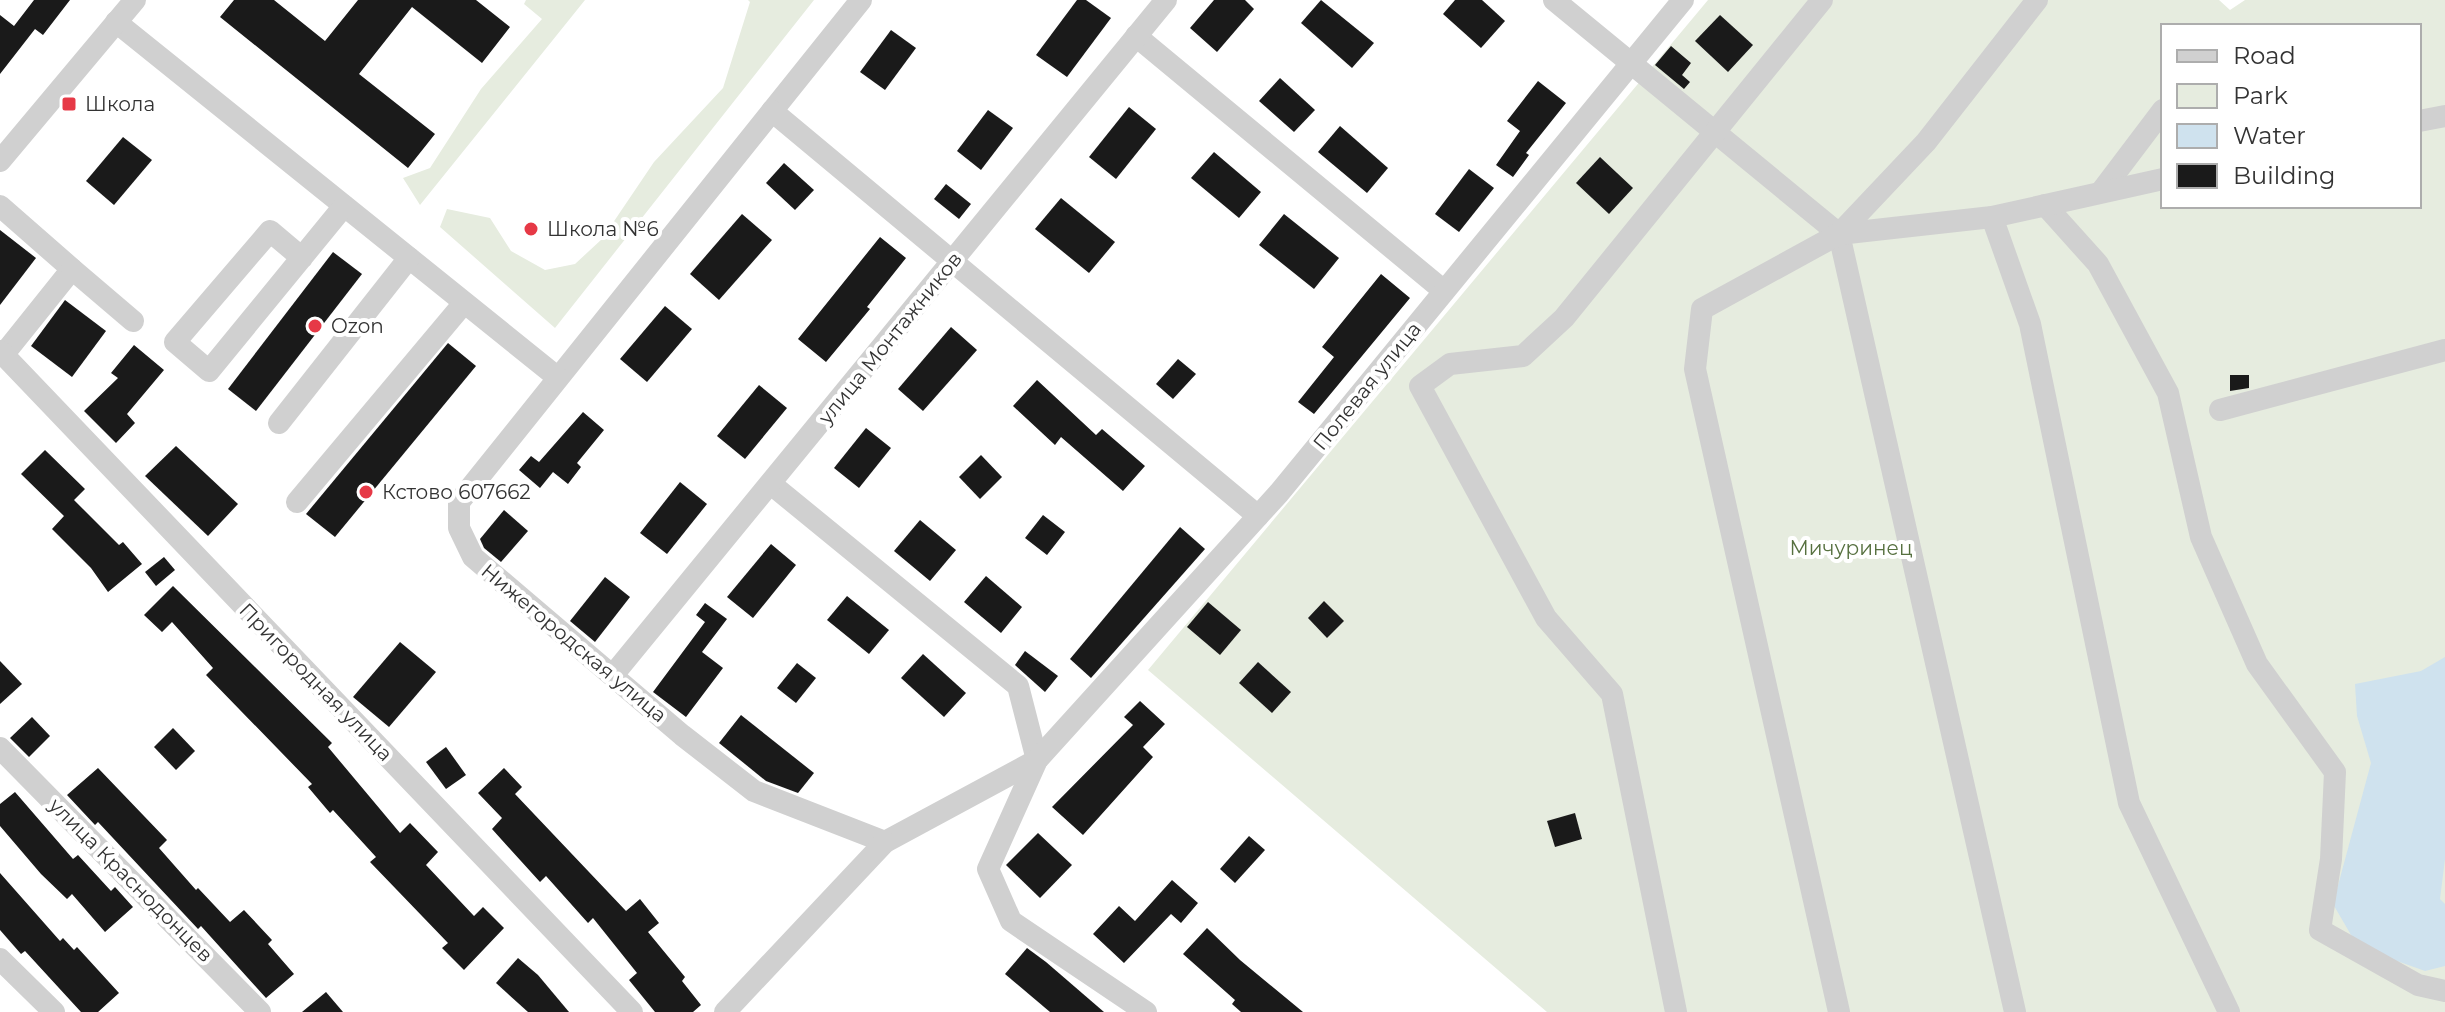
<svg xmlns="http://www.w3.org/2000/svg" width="2445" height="1012" font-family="Montserrat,sans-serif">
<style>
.green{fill:#e6ecdf;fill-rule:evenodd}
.water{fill:#cfe2ee}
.building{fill:#1a1a1a}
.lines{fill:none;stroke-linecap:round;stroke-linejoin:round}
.minor{stroke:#d0d0d0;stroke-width:22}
.poi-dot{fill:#e63946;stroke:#fff;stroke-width:3}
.labels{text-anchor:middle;stroke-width:8;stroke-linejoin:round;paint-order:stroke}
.poi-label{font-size:20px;fill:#333;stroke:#fff;text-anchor:start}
.street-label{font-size:20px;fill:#333;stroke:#fff}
.park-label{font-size:20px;fill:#56703f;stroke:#fff}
</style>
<rect width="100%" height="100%" fill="#fff"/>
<g class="green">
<polygon points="526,0 585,0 420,205 403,178 430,168 481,89 542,19 524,4"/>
<polygon points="748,0 814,0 555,328 440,227 447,209 490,218 511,251 545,270 575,264 602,239 654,162 723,88 750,2"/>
<path d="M1708,0H2219L2230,10L2245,0H2445V1012H1547L1148,670ZM2163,26H2419V206H2163Z"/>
</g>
<polygon class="water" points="2445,657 2445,859 2440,899 2445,904 2445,966 2425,971 2358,947 2333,904 2371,763 2357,716 2355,684 2421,671"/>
<g class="building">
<polygon points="34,0 70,0 43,35 35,29 0,74 0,15 14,26"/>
<polygon points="234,0 274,0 325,41 358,0 476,0 510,27 482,63 412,7 359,74 435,134 408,168 220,17"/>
<polygon points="1077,0 1086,0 1111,18 1067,77 1036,55"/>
<polygon points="1214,0 1245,0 1254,9 1217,52 1190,28"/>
<polygon points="1321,0 1374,43 1352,68 1301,23"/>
<polygon points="1455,0 1482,0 1505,21 1481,48 1443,14"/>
<polygon points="1720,15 1753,45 1728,72 1695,41"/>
<polygon points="891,30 916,48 885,90 860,72"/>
<polygon points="1671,46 1691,63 1682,75 1690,82 1684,89 1655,65"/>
<polygon points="1280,78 1315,110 1294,132 1259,101"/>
<polygon points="1538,81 1566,103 1526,153 1529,155 1513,177 1496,165 1520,131 1507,121"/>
<polygon points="1129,107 1156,129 1116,179 1089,157"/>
<polygon points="988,110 1013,128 981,170 957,151"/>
<polygon points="1340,126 1388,168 1367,193 1318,152"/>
<polygon points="123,137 152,160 114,205 86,181"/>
<polygon points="1214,152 1261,192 1239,218 1191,178"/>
<polygon points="1600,157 1633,188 1609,214 1576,183"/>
<polygon points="784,163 814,190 795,210 766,183"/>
<polygon points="1469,169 1494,188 1459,232 1435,214"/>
<polygon points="946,184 971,204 959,219 934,199"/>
<polygon points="1061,198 1115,242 1089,273 1035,229"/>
<polygon points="742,214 772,240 719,300 690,274"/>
<polygon points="1284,214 1339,258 1314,289 1259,245"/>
<polygon points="0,230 36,258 0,305"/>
<polygon points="880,237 906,258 867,307 870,309 826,362 798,339"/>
<polygon points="333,252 362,274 256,411 228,389"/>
<polygon points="1381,274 1410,298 1314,414 1298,402 1334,357 1322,347"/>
<polygon points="65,300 106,331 72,377 31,346"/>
<polygon points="665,306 692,329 647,382 620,359"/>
<polygon points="951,327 977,350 923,411 898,389"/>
<polygon points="448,343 476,366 335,537 306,514"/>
<polygon points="134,345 164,370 127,414 135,423 116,443 84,411 118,378 111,373"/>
<polygon points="1178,359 1196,374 1173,399 1156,384"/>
<polygon points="2230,375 2249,375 2249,388 2230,391"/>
<polygon points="1037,380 1096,435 1102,429 1145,466 1123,491 1061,437 1055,445 1013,406"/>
<polygon points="759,385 787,408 745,459 717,436"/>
<polygon points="583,412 604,430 577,463 581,467 568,484 553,472 540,488 519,470 531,456 539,462"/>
<polygon points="866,428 891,448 859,488 834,468"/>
<polygon points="176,446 238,504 208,536 145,476"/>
<polygon points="45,450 85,489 74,500 119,545 123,542 142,564 108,592 91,568 52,529 64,516 21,474"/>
<polygon points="981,455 1002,477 980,499 959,477"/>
<polygon points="680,482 707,504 667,554 640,533"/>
<polygon points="504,510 528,531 501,562 484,548 480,539"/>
<polygon points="1043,515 1065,532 1047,555 1025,538"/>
<polygon points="920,520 956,550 930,581 894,551"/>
<polygon points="1180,527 1205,549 1091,678 1070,659"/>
<polygon points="771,544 796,565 753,618 727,597"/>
<polygon points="164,557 175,570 156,586 145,572"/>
<polygon points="986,576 1022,607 1001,633 964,602"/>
<polygon points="605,577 630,597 595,642 570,621"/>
<polygon points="173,586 332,743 328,747 400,833 410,823 438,852 426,865 474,916 483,907 504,928 464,970 442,948 448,943 370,862 376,857 333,810 330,813 308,787 312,784 206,675 213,668 172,622 162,632 144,615"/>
<polygon points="847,596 889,630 869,654 827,620"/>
<polygon points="1324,601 1344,621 1327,638 1308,618"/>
<polygon points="1208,602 1241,630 1220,655 1187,627"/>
<polygon points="705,603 727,619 702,652 723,668 686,717 653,692 705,622 696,615"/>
<polygon points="400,642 436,672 389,727 353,697"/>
<polygon points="1025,651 1058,676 1045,692 1015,665"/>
<polygon points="923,654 966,693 944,717 901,678"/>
<polygon points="0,661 22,684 0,704"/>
<polygon points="1258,662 1291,692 1272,713 1239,683"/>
<polygon points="797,663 816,678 796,703 777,688"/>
<polygon points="1140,701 1165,724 1143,747 1153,757 1083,835 1052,807 1133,725 1124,717"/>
<polygon points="741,715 814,773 798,793 766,781 719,743"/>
<polygon points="32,717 50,736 29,757 10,738"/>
<polygon points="173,728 195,751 176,770 154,747"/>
<polygon points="446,747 466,775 446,789 426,762"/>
<polygon points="98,768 167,840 159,848 196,890 198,888 230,922 244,910 272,940 268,944 294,974 266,998 201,926 198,929 98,822 95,825 67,795"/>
<polygon points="504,768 522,787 515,794 626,911 640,899 659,923 648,932 685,977 682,981 701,1005 693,1012 655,1012 629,980 637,973 593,918 588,923 546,876 540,882 492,829 502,818 478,793"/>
<polygon points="15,792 73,859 78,855 111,891 115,887 133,907 105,932 72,894 67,899 41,874 0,826 0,804"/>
<polygon points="1575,813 1582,839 1555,847 1547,821"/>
<polygon points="1038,833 1072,865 1040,898 1006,865"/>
<polygon points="1249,836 1265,850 1235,883 1220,869"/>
<polygon points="0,873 60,941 63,938 74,950 77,947 119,993 98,1012 81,1012 25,951 21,954 0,930"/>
<polygon points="1172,880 1198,903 1181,923 1171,914 1124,963 1093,934 1119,906 1135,921"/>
<polygon points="1207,928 1240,960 1303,1012 1241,1012 1232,1004 1235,1000 1183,954"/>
<polygon points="1027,948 1046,962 1104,1012 1050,1012 1005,974"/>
<polygon points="518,958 538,975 569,1012 528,1012 496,983"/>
<polygon points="326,992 343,1012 302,1012"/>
</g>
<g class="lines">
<g class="minor">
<polyline points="861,0 459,502 459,528 473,557 682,735 754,791 885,842 1037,760"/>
<polyline points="1554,0 1839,234 2015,1012"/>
<polyline points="116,22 557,377"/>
<polyline points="1136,36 1444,291"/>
<polyline points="772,111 1258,516"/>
<polyline points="2419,121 2445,116"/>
<polyline points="0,161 135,0"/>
<polyline points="2101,192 2163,110"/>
<polyline points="2045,205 2098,264 2168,393 2201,537 2257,664 2335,772 2331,859 2320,930 2418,985 2445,991"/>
<polyline points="0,206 72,269 3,355"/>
<polyline points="1992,217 2030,324 2129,803 2229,1012"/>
<polyline points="1839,234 1926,142 2037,0"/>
<polyline points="302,258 270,231 175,342 209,371 344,206"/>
<polyline points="72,269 133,321"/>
<polyline points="0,351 632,1012"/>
<polyline points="2220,410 2445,350"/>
<polyline points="279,423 409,258"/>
<polyline points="771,484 1018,686 1037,760"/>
<polyline points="297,502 464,303"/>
<polyline points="613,675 1166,0"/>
<polyline points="0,748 260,1012"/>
<polyline points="0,959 54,1012"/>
<polyline points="725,1012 885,842"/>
<polyline points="1146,1012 1011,921 988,869 1037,760 1279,493 1683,0"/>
<polyline points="1676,1012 1612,694 1546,618 1420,386 1450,364 1523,356 1564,318 1822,0"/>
<polyline points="1839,1012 1695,369 1702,309 1839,234 1992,217 2163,179"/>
</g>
</g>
<g class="poi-dot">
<rect x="61" y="96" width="16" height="16" rx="4"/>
<circle cx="531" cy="229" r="8"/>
<circle cx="315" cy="326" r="8"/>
<circle cx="366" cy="492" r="8"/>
</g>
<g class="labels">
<g class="poi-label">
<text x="85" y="111">Школа</text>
<text x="547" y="236">Школа №6</text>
<text x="331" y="333">Ozon</text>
<text x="382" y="499">Кстово 607662</text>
</g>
<g class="street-label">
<text transform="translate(890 338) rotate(-51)" y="7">улица Монтажников</text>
<text transform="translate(1367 386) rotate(-51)" y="7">Полевая улица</text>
<text transform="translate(574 643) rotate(40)" y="7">Нижегородская улица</text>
<text transform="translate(316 682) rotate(46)" y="7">Пригородная улица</text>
<text transform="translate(131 880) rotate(45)" y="7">улица Краснодонцев</text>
</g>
<g class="park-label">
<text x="1851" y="555">Мичуринец</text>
</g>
</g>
<rect x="2161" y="24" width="260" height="184" fill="#ffffff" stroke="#adadad" stroke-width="2"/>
<rect x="2177" y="50" width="40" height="12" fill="#d0d0d0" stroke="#adadad" stroke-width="2"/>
<text x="2233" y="64" font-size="24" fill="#333333">Road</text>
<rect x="2177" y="84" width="40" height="24" fill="#e6ecdf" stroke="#adadad" stroke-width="2"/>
<text x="2233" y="104" font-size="24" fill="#333333">Park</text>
<rect x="2177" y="124" width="40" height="24" fill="#cfe2ee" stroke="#adadad" stroke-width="2"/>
<text x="2233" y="144" font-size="24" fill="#333333">Water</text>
<rect x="2177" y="164" width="40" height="24" fill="#1a1a1a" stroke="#adadad" stroke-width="2"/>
<text x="2233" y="184" font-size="24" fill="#333333">Building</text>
</svg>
